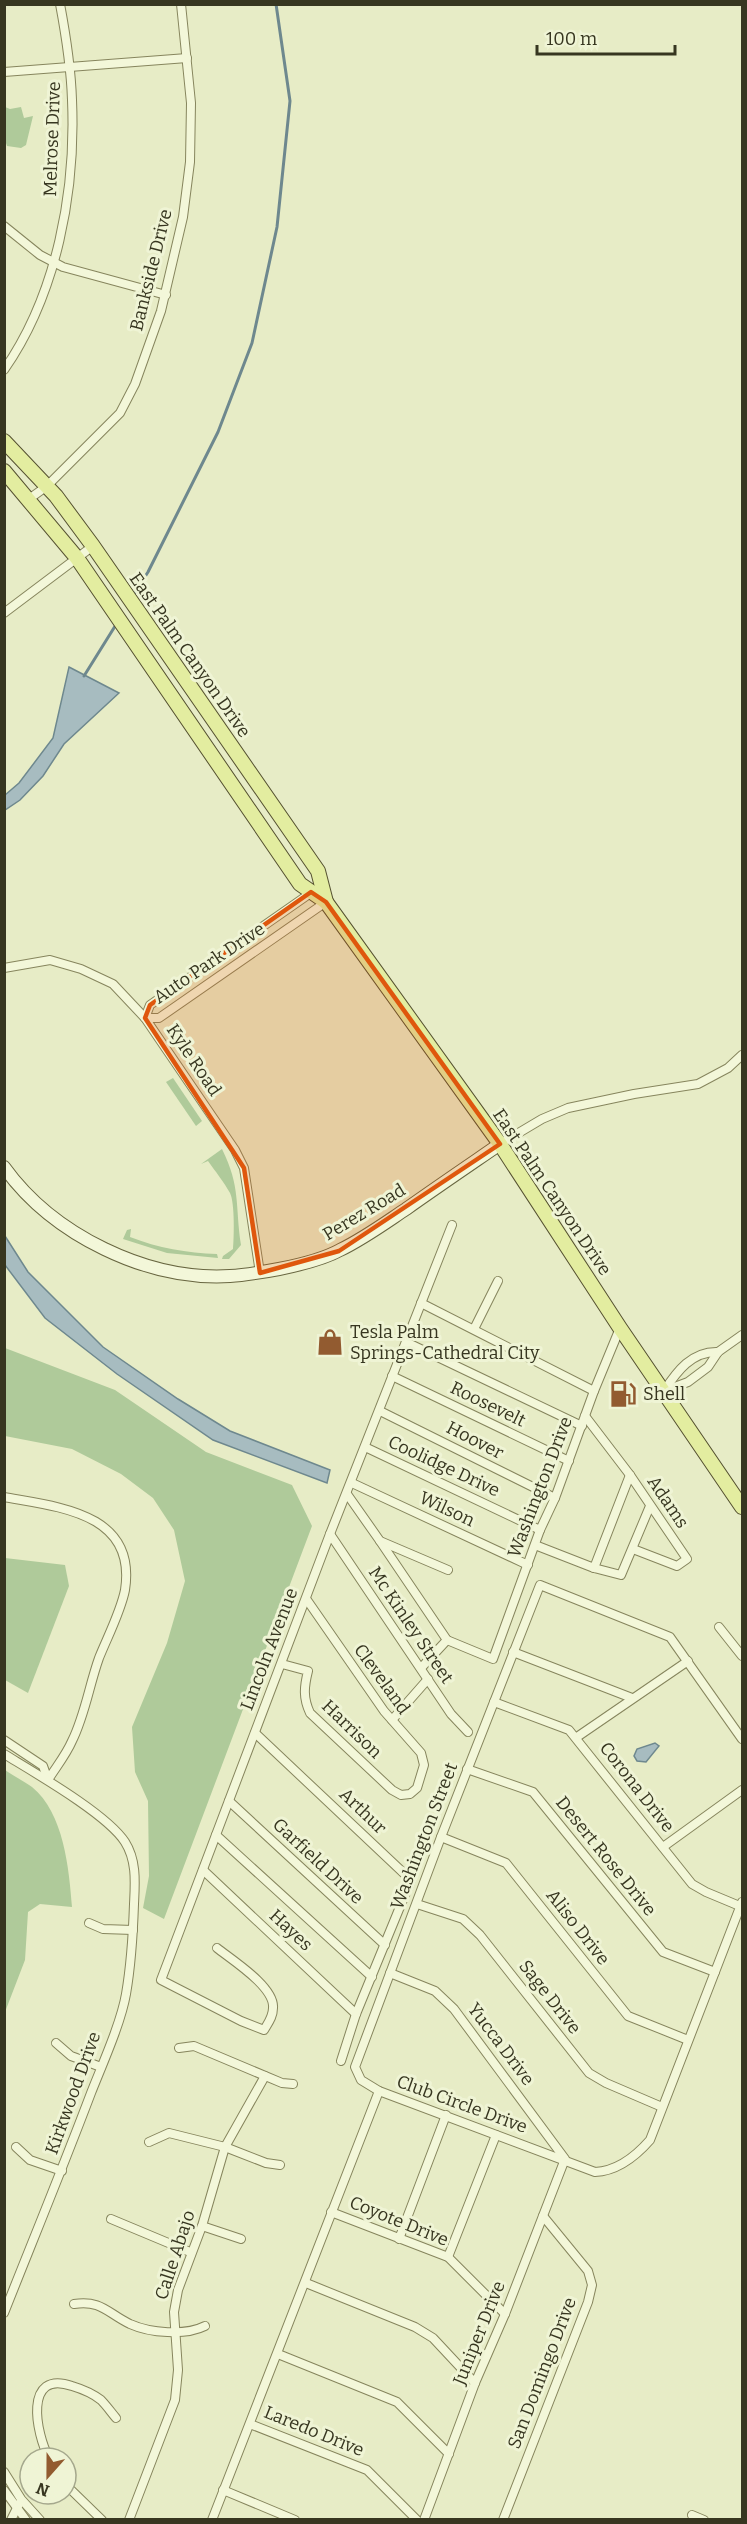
<svg xmlns="http://www.w3.org/2000/svg" width="747" height="2524" font-family="Bitter,serif">
<style>
.green{fill:#afca9a}
.water{fill:#a7bcc0;stroke:#6e888e;stroke-width:1.5}
.lines{fill:none;stroke-linecap:round;stroke-linejoin:round}
.stream{stroke:#6e888e;stroke-width:3}
.street-casing{stroke:#86855d;stroke-width:10}
.secondary-casing{stroke:#686640;stroke-width:14}
.primary-casing{stroke:#555130;stroke-width:16}
.street{stroke:#f3f7d9;stroke-width:8}
.secondary{stroke:#f3f7d9;stroke-width:12}
.primary{stroke:#e3eda0;stroke-width:14}
.marked{fill:#df570d;fill-opacity:0.2;stroke:#df570d;stroke-width:4.5;stroke-linejoin:round}
.labels{text-anchor:middle;stroke-width:6;stroke-linejoin:round;paint-order:stroke}
.street-label{font-size:18px;fill:#373620;stroke:#eff4d5}
.poi-label{font-size:18px;fill:#373620;stroke:#eff4d5;text-anchor:start}
</style>
<rect width="100%" height="100%" fill="#e7ecc6"/>
<g class="green">
<polygon points="5,107 10,109 21,107 24,118 33,116 26,145 21,148 7,146 5,140"/>
<polygon points="173,1078 202,1121 196,1126 166,1082"/>
<path d="M222,1149C241,1187 235,1206 241,1245L229,1259H222L223,1256L233,1249C234,1239 235,1203 230,1193C224,1182 215,1171 208,1161L201,1164Z"/>
<path d="M131,1229L130,1237C158,1248 187,1253 217,1254L218,1258L167,1253L123,1239L127,1230Z"/>
<polygon points="5,1348 115,1390 206,1452 292,1485 312,1526 164,1919 143,1908 149,1876 148,1801 135,1772 132,1727 167,1643 185,1581 174,1530 153,1498 121,1474 72,1449 5,1436"/>
<polygon points="5,1558 65,1565 69,1586 28,1693 5,1680"/>
<path d="M5,1770C13,1776 24,1781 32,1787C64,1813 69,1869 72,1907L40,1904L28,1912L25,1960L5,2012Z"/>
</g>
<g class="water">
<polygon points="69,667 119,693 64,744 43,776 20,800 5,810 5,795 19,783 53,738"/>
<polygon points="5,1236 28,1272 103,1347 178,1399 230,1431 330,1470 327,1483 213,1440 117,1374 45,1318 5,1265"/>
<polygon points="655,1743 659,1746 646,1762 637,1761 634,1756 637,1749"/>
</g>
<g class="lines">
<g class="stream">
<polyline points="132,597 148,572 218,432 252,343 277,227 290,101 276,4"/>
<polyline points="84,676 117,623"/>
</g>
<defs>
<g id="street">
<polyline points="4,72 187,58"/>
<polyline points="4,226 40,255 63,267 166,295"/>
<path d="M4,370C57,294 76,191 72,100C71,68 66,36 60,4"/>
<polyline points="29,499 47,486 120,413 135,384 161,311 183,217 190,162 191,103 181,4"/>
<polyline points="4,613 93,546"/>
<polyline points="315,890 150,1005 145,1018 159,1018 326,902"/>
<polyline points="4,968 50,960 81,969 113,984 145,1018 235,1150 244,1168 260,1273"/>
<polyline points="500,1144 542,1119 568,1108 634,1094 698,1084 728,1068 742,1055"/>
<polyline points="421,1303 594,1391"/>
<polyline points="474,1329 498,1281"/>
<polyline points="406,1342 582,1426"/>
<polyline points="392,1376 569,1461"/>
<polyline points="664,1391 688,1382 708,1367 718,1352 742,1335"/>
<path d="M664,1391C677,1371 692,1351 718,1352"/>
<polyline points="380,1411 555,1498"/>
<polyline points="585,1416 630,1475 687,1559 677,1566 633,1549"/>
<polyline points="365,1447 540,1530"/>
<polyline points="352,1483 528,1565"/>
<polyline points="347,1494 380,1541 448,1570"/>
<path d="M4,1497C59,1507 137,1513 125,1590C121,1611 107,1638 99,1658C89,1686 85,1715 72,1741C66,1755 56,1767 48,1780"/>
<polyline points="330,1534 451,1714 468,1732"/>
<polyline points="380,1541 447,1640 493,1659 540,1530 555,1498 594,1391 620,1328"/>
<polyline points="535,1545 594,1568 630,1475"/>
<polyline points="594,1568 621,1575 650,1506"/>
<polyline points="719,1627 742,1656"/>
<polyline points="513,1652 632,1698"/>
<path d="M282,1664L308,1671C304,1687 303,1698 310,1713L392,1790L401,1795L410,1794L417,1788L424,1765L421,1753L384,1711L307,1600"/>
<polyline points="421,1668 447,1640"/>
<polyline points="494,1702 569,1730 692,1884 706,1892 742,1907"/>
<polyline points="392,1720 428,1679"/>
<polyline points="255,1733 411,1880 356,2014 341,2061"/>
<polyline points="577,1737 688,1661"/>
<path d="M742,1739L670,1637L540,1585L441,1837L355,2067L361,2080L379,2091L595,2172C617,2171 636,2156 650,2140L742,1902"/>
<polyline points="4,1740 43,1766 48,1780"/>
<path d="M4,1754C35,1773 107,1814 125,1842C137,1861 135,1883 134,1904C133,1934 131,1965 126,1994C121,2023 102,2065 91,2093C63,2167 33,2240 4,2313"/>
<polyline points="467,1769 533,1792 663,1952 715,1972"/>
<polyline points="229,1801 385,1945"/>
<polyline points="216,1835 372,1977"/>
<polyline points="441,1837 506,1863 628,2016 688,2040"/>
<polyline points="663,1847 742,1790"/>
<polyline points="203,1870 356,2014"/>
<polyline points="417,1904 463,1919 480,1935 589,2073 606,2083 662,2107"/>
<polyline points="89,1923 103,1929 133,1930"/>
<path d="M217,1948C232,1960 275,1987 273,2008C273,2017 268,2023 264,2030L241,2021L161,1980L330,1534L452,1225"/>
<polyline points="390,1973 435,1991 454,2009 565,2159 505,2314 475,2383 424,2520"/>
<polyline points="56,2043 71,2056 101,2067"/>
<polyline points="179,2048 194,2046 282,2083 293,2084"/>
<polyline points="149,2142 169,2133 225,2147 266,2163 280,2165"/>
<polyline points="16,2147 30,2160 62,2171"/>
<polyline points="331,2212 448,2257 505,2314"/>
<polyline points="111,2219 190,2252"/>
<polyline points="202,2226 241,2239"/>
<polyline points="399,2239 446,2115"/>
<polyline points="448,2257 496,2135"/>
<polyline points="306,2283 415,2327 433,2338 475,2383"/>
<path d="M74,2304C102,2300 107,2313 130,2324C150,2333 185,2336 205,2326"/>
<polyline points="278,2354 397,2402 449,2454"/>
<polyline points="250,2424 367,2470 417,2520"/>
<path d="M49,2458C36,2434 23,2369 72,2386C82,2389 92,2393 101,2400C106,2405 111,2412 116,2418"/>
<polyline points="4,2472 21,2499 40,2520"/>
<polyline points="66,2485 102,2520"/>
<polyline points="4,2490 26,2520"/>
<polyline points="223,2490 295,2520"/>
<polyline points="692,2515 704,2520"/>
<polyline points="11,2520 19,2504"/>
<polyline points="129,2520 175,2400 178,2370 174,2312 178,2290 202,2226 225,2147 265,2076"/>
<polyline points="212,2520 379,2091"/>
<polyline points="503,2520 588,2302 592,2285 588,2271 543,2216"/>
</g>
<path id="secondary" d="M4,1167C53,1235 147,1281 230,1276C247,1275 263,1272 279,1269C299,1265 322,1260 340,1250C363,1239 385,1223 406,1209C437,1187 468,1166 500,1144"/>
<g id="primary">
<polyline points="4,441 56,496 93,546 318,871 326,902"/>
<polyline points="4,471 77,558 300,884 326,902 500,1144 620,1328 742,1507"/>
</g>
</defs>
<use href="#street" class="street-casing"/>
<use href="#secondary" class="secondary-casing"/>
<use href="#primary" class="primary-casing"/>
<use href="#street" class="street"/>
<use href="#secondary" class="secondary"/>
<use href="#primary" class="primary"/>
</g>
<path class="marked" d="M311,892L326,902L500,1144L339,1251L260,1273L244,1168L145,1018L150,1005Z"/>
<defs>
<symbol id="shop-bare" viewBox="-9 -9 18 18"><path d="M-5-2.5h2.3a2.7 3.5 0 0 1 5.4 0H5L5.5 6h-11ZM-1.5-2.5h3a1.5 2.3 0 0 0-3 0Z" fill="#925b30" stroke="#eff4d5" stroke-width="2.5" paint-order="stroke"/></symbol>
<symbol id="fuel-bare" viewBox="-9 -9 18 18"><path d="M-5.5-6h7V0h2V4h1.3V-2.5L3-4.5l.8-.8L6-3V5H2.5V1h-1V6h-7ZM-4.2-4.7v3.2H.2V-4.7Z" fill="#925b30" stroke="#eff4d5" stroke-width="2.5" paint-order="stroke"/></symbol>
</defs>
<g fill-rule="evenodd">
<use href="#shop-bare" x="311" y="1323" width="38" height="38"/>
<use href="#fuel-bare" x="604" y="1375" width="38" height="38"/>
</g>
<g class="labels">
<g class="street-label">
<text transform="translate(52 139) rotate(-88)" y="6">Melrose Drive</text>
<text transform="translate(151 270) rotate(-76)" y="6">Bankside Drive</text>
<text transform="translate(190 655) rotate(55)" y="6">East Palm Canyon Drive</text>
<text transform="translate(209 963) rotate(-34)" y="6">Auto Park Drive</text>
<text transform="translate(194 1060) rotate(56)" y="6">Kyle Road</text>
<text transform="translate(552 1192) rotate(56)" y="6">East Palm Canyon Drive</text>
<text transform="translate(364 1212) rotate(-31)" y="6">Perez Road</text>
<text transform="translate(488 1404) rotate(26)" y="6">Roosevelt</text>
<text transform="translate(475 1440) rotate(27)" y="6">Hoover</text>
<text transform="translate(444 1466) rotate(25)" y="6">Coolidge Drive</text>
<text transform="translate(540 1487) rotate(-69)" y="6">Washington Drive</text>
<text transform="translate(668 1502) rotate(56)" y="6">Adams</text>
<text transform="translate(447 1509) rotate(25)" y="6">Wilson</text>
<text transform="translate(411 1625) rotate(56)" y="6">Mc Kinley Street</text>
<text transform="translate(269 1649) rotate(-69)" y="6">Lincoln Avenue</text>
<text transform="translate(382 1679) rotate(54)" y="6">Cleveland</text>
<text transform="translate(352 1729) rotate(44)" y="6">Harrison</text>
<text transform="translate(637 1787) rotate(52)" y="6">Corona Drive</text>
<text transform="translate(363 1811) rotate(44)" y="6">Arthur</text>
<text transform="translate(424 1836) rotate(-69)" y="6">Washington Street</text>
<text transform="translate(606 1856) rotate(51)" y="6">Desert Rose Drive</text>
<text transform="translate(318 1861) rotate(43)" y="6">Garfield Drive</text>
<text transform="translate(578 1927) rotate(52)" y="6">Aliso Drive</text>
<text transform="translate(291 1930) rotate(43)" y="6">Hayes</text>
<text transform="translate(550 1997) rotate(52)" y="6">Sage Drive</text>
<text transform="translate(501 2044) rotate(53)" y="6">Yucca Drive</text>
<text transform="translate(73 2093) rotate(-70)" y="6">Kirkwood Drive</text>
<text transform="translate(462 2104) rotate(20)" y="6">Club Circle Drive</text>
<text transform="translate(399 2221) rotate(22)" y="6">Coyote Drive</text>
<text transform="translate(175 2255) rotate(-72)" y="6">Calle Abajo</text>
<text transform="translate(479 2333) rotate(-68)" y="6">Juniper Drive</text>
<text transform="translate(542 2373) rotate(-69)" y="6">San Domingo Drive</text>
<text transform="translate(314 2431) rotate(22)" y="6">Laredo Drive</text>
</g>
<g class="poi-label">
<text x="350" y="1338">Tesla Palm<tspan x="350" dy="21">Springs-Cathedral City</tspan></text>
<text x="643" y="1400">Shell</text>
</g>
</g>
<rect width="747" height="2524" fill="none" stroke="#373620" stroke-width="12"/>
<g transform="translate(48 2476) rotate(201)"><circle r="28" fill="#eff4d5" stroke="#a5a88d" stroke-width="1.5"/>
<path d="M0-4.5L10 22L0 15L-10 22Z" fill="#925b30"/>
<text y="-9" font-size="16" font-weight="bold" text-anchor="middle" fill="#373620">N</text>
</g>
<path d="M537 45v9h138v-9" fill="none" stroke="#373620" stroke-width="3"/>
<text x="546" y="45" font-size="18" fill="#373620" stroke="#eff4d5" stroke-width="4.5" paint-order="stroke">100 m</text>
</svg>
